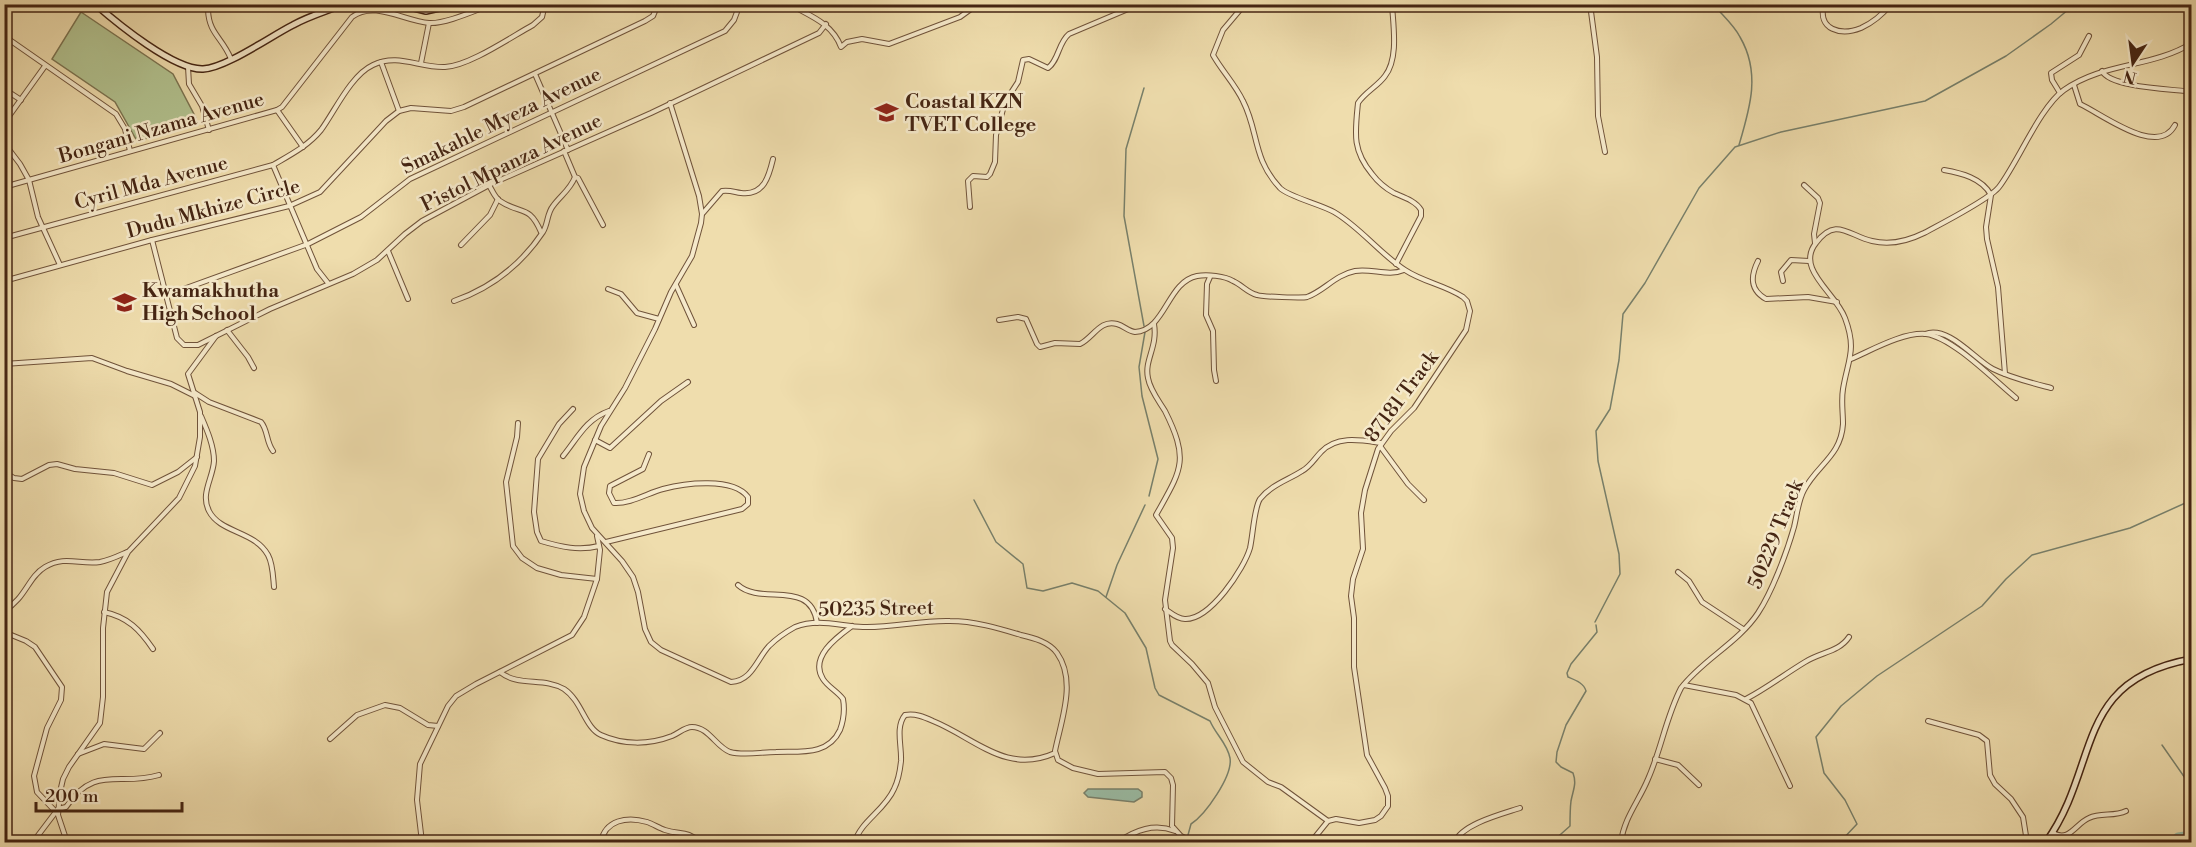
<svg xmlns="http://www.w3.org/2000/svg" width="2196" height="847" font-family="'Libre Bodoni',serif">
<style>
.green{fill:#b2c28f;stroke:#7c7451;stroke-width:1.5}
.water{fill:#9abda6;stroke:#78806b;stroke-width:1.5}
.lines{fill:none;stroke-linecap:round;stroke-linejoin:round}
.stream{stroke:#78806b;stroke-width:1.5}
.river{stroke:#9abda6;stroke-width:9}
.street-casing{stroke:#70533a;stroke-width:6}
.secondary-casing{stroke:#452513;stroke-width:8}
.street{stroke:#f5e9ca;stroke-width:4}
.secondary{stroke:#f5e9ca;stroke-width:5}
.labels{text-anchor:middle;stroke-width:5;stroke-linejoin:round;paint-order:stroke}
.poi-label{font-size:20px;font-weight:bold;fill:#452513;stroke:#f5e9ca;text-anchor:start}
.street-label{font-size:20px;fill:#452513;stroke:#f5e9ca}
</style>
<rect width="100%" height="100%" fill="#efddad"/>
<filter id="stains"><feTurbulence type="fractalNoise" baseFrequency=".00333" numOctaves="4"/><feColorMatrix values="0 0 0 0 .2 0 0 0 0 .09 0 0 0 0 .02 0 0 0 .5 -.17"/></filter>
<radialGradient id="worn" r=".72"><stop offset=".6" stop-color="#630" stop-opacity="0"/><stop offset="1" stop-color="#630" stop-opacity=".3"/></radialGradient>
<polygon class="green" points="81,12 173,74 196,118 197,125 137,141 115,102 52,59"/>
<polygon class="water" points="1088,789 1138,789 1142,792 1142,797 1134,802 1088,797 1084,793"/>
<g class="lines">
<g class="stream">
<path d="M1713,4C1722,15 1734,25 1740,37C1761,73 1750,108 1739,145"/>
<polyline points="1144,88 1126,149 1124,216 1144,326"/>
<polyline points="1145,332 1139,367 1142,396 1158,459 1149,496"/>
<path d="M974,500L996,542L1023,564L1027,588L1043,591L1072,583L1098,591L1125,613L1146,648L1155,688L1159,695L1210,721C1216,735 1227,743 1230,758C1233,776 1205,815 1191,824L1188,835"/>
<polyline points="1106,597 1117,565 1145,505"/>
<polyline points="1595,622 1620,574 1619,554 1598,461 1596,431 1610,409 1619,360 1623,314 1645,283 1699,188 1735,147 1781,132 1925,101 2006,56 2051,24 2075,4"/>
<polyline points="2162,745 2192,788"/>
<polyline points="1184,842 1185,841"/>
<path d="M1552,842L1570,826C1570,818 1570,809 1571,801C1573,790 1577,784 1573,773L1561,767L1556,762L1557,752L1566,725L1586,691C1584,683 1575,680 1568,677L1567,673L1571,664L1597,632L1596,625"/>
<polyline points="1840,842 1857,824 1845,800 1824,773 1816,737 1841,706 1877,676 1982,606 2006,579 2032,555 2130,528 2192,500"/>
</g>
<polyline class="river" points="2173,842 2178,837 2192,835"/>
<defs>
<g id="street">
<polyline points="199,4 208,10"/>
<path d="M789,4C810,16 832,23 841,47L847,42L862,39L889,44L960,17L978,4"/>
<path d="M1245,4L1223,30L1213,55C1222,71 1235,84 1243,101C1259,132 1252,158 1280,188C1289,197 1320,204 1334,212C1360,227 1379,253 1405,270C1423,282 1445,285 1463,297L1467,301L1470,311L1466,330L1414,408L1391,431L1378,449L1365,490L1361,513L1363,549L1353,579L1351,596L1354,618V667L1367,755L1385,788L1388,796V806L1381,816L1375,820L1359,823L1336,819L1328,821L1311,842"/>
<path d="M1392,4C1393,25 1399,58 1385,76C1378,86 1365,92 1358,103C1355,133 1352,150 1372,174C1378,182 1385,188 1394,193C1403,197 1416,201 1421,210V216L1396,264"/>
<polyline points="1590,4 1597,57 1598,116 1605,152"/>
<path d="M1824,4C1817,30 1841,36 1861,28C1872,23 1883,14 1891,4"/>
<path d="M208,10C209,34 222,37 231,59"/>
<polyline points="208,10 217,4"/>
<polyline points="4,36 116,114 125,129 130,151"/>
<polyline points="381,62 399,111"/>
<polyline points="421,63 429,23"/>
<polyline points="188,67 189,84 202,106 209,130"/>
<path d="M2102,71C2111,88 2173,89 2192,92"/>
<polyline points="535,74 568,150"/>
<path d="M2074,85L2080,104C2102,114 2158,158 2175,125"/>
<polyline points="4,89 21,100"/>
<polyline points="2060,93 2052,80 2051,73 2079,55 2089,36"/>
<path d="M670,103L699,196L702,214L701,223L692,256L671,292L655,329L625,388L601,426L584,467L580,494L584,511L592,528L622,561L633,577L638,592L645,629L651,642L661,650L731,682C752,681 757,659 769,646C777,638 786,632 795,627C818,618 840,626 863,627C892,628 921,620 950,621C974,621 998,628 1021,635C1034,638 1049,642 1057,653C1077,681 1061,721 1055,751L1058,760L1073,768L1098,774L1165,772L1171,778L1173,785L1172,826L1181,836L1193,842"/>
<polyline points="277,110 303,147"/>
<polyline points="4,123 45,66"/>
<polyline points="4,143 20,164 29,180 38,217 60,265"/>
<polyline points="564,151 575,177 578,178 603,225"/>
<polyline points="273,165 317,269 328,283"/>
<path d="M1944,170C1961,173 1982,178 1991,195L1986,227L1987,239L1998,287L2005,374"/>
<path d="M489,185C492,190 495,198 500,201C521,215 529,204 541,232"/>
<polyline points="1804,185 1818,198 1820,203 1814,234 1815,243"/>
<path d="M4,187L277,110L282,107L352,17C374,0 404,21 429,23C446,24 476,10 493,4"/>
<path d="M970,207L968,181L973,176L987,177L990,174L995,162L996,135L1005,102L1018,82L1023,60L1029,59L1048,68C1059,60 1058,43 1069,34L1140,4"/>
<path d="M703,213L722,191C730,190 734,192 741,193C764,196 769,176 773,159"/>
<path d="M4,238L273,165C290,155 308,146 321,130C335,111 351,75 373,65C398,53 419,68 445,67C469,66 511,37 533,25L542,17L545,4"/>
<polyline points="152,240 177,338 184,345 198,345 270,309 353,274 377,260 405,234 422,221 491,184 651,113 819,33 826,24"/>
<polyline points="461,245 490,215 498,199"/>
<polyline points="388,251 408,299"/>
<path d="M1758,261C1750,277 1750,290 1766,299L1808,297L1837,302"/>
<polyline points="1210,277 1207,284 1206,315 1213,331 1214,370 1216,381"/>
<polyline points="4,281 152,240 289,206 320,192 386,121 399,111 411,108 451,111 464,107 645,21 653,16 658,4"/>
<polyline points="1783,281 1781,272 1791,260 1809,261"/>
<polyline points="676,285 694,325"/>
<polyline points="608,289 621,294 637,313 659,319"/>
<polyline points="167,295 308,244 361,217 410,179 725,31 734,20 740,4"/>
<path d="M454,301C491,288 521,265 543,232C548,224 547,213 553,206C561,195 570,190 575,177"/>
<path d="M999,320L1018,317L1026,319L1037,344L1040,347L1055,343L1080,344C1093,338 1100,319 1117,324C1124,326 1128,331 1135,332C1166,330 1167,282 1197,276C1207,274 1225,276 1233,281C1242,285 1248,293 1257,295C1262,297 1303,298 1307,297C1324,291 1335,275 1355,271C1372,268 1388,277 1404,270"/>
<path d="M1154,324C1158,347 1144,360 1148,378C1150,390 1159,401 1165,411C1190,461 1181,470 1156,515L1172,538L1173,548L1165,600L1170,641L1172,645L1192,664L1208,683L1215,707L1243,762L1268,782L1281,787L1328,821"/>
<polyline points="227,330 248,357 254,368"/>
<path d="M1925,334C1949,325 1975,360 1993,369C2011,378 2032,383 2051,388"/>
<path d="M1851,359C1872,350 1903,332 1926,334C1952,337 1994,380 2016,398"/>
<polyline points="4,364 92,358 127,371 171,384 195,396"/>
<path d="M195,393L209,402L261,422C268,430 266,442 273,451"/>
<path d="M573,409L559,424L538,459L534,512L537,532L541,541C561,547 579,551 599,546"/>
<path d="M201,416C207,430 214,446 214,461C213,478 200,494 209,511C220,533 255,531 268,555C273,564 273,577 274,587"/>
<polyline points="518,423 517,437 506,482 513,546 522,558 537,568 561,575 597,579"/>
<polyline points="595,440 610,448 661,401 688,382"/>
<polyline points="1380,446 1408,484 1424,500"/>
<path d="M563,456C577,439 586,419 609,411"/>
<polyline points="4,472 14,478 22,479 49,465 57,464 75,469 114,473 152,485 178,472 197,457"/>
<path d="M606,542L742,509L748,504V497C733,477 685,483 663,489C648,493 630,504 614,503L609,493L610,486L643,469L649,454"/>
<polyline points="1678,572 1689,581 1702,602 1743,629"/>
<path d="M738,585C761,606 811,578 817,623"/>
<path d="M1165,609C1171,613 1177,619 1185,619C1210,620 1244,569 1250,548C1253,535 1254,508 1260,499C1271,485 1288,480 1302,471C1310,467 1315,458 1321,452C1337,435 1361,440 1381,443"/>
<path d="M4,611C26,598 28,577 45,567C65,555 80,565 100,562C110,560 118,556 127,552"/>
<path d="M104,612C128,617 140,630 153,649"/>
<polyline points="4,632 26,641 35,647 62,687 61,700 47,728 34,776 37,792 56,812"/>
<path d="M500,672C518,687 544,677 564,689C582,701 585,728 601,735C623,745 649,745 672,736C679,733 685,727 692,727C709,727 716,747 730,752C744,756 761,752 776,752C800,751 828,756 840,730C844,719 845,710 843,699C837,691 828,687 823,679C809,657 837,637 852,626"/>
<polyline points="1684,685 1736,695 1751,703 1790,786"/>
<path d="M1746,699C1767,688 1785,674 1805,662C1821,652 1839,652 1849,637"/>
<polyline points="1928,721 1979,735 1987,741 1990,775 1995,784 2011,799 2023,817 2027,842"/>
<polyline points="330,739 357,715 385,705 400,708 428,725 438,726"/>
<polyline points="78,754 104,744 144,749 160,733"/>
<polyline points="1655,759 1678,765 1699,785"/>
<path d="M2053,833C2070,842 2075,824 2089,818C2101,812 2114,817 2126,811"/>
<path d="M33,842L58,809L66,807C95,764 119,787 159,775"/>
<polyline points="67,842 58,815 60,792 63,779 69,767 100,723 103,697 103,628 107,592 128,552 179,498 195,466 200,437 200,412 188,374 216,336"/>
<polyline points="422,842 417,800 420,764 448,706 456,696 476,684 572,635 584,617 597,579 600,550 597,536"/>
<path d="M601,842C605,820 627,816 647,822C653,824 659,828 665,830C680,835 687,830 700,842"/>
<path d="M855,842C860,822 885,810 894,789C898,781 900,771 901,761C902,747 895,727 905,715C915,713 924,717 933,721C975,738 1006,775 1055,753"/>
<path d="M1118,842C1136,830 1154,823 1175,831"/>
<path d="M1455,842C1462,824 1502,814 1520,808"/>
<path d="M1621,842C1624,818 1639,801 1648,779C1661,750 1666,717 1681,688C1702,660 1738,643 1758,613C1772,592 1787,552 1794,527C1797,515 1798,501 1804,490C1817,465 1841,456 1843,424C1843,412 1841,401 1843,389C1848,359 1857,350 1845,318C1836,293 1795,269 1816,243C1836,216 1849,236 1872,241C1889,245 1908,241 1924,233C1939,225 1990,199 1999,187C2018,162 2040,107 2064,90C2103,62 2152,68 2192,43"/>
</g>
<g id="secondary">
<path d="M95,4C118,24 174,70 203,69C226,68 271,36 293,25C309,16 327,11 344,4"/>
<polyline points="398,4 426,11 457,4"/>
<path d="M2046,842C2101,766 2072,680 2192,659"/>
</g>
</defs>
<use href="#street" class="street-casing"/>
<use href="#secondary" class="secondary-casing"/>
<use href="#street" class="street"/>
<use href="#secondary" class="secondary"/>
</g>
<defs>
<symbol id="university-bare" viewBox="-9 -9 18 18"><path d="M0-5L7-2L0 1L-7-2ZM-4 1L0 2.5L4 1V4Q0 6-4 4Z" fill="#8f2418" stroke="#f5e9ca" stroke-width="2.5" paint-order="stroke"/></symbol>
<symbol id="school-bare" viewBox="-9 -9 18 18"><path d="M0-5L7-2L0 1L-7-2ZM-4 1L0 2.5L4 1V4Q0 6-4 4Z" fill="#8f2418" stroke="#f5e9ca" stroke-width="2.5" paint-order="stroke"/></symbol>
</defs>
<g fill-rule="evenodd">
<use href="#university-bare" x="870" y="96" width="33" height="33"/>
<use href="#school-bare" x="108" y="286" width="33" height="33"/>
</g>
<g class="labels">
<g class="poi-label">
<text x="905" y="108">Coastal KZN<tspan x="905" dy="23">TVET College</tspan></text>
<text x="142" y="297">Kwamakhutha<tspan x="142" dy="23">High School</tspan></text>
</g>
<g class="street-label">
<text transform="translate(501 120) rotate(-26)" y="7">Smakahle Myeza Avenue</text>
<text transform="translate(161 127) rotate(-16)" y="7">Bongani Nzama Avenue</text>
<text transform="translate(511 162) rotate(-26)" y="7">Pistol Mpanza Avenue</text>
<text transform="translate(151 182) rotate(-15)" y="7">Cyril Mda Avenue</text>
<text transform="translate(213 208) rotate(-15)" y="7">Dudu Mkhize Circle</text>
<text transform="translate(1401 396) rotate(-53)" y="7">87181 Track</text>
<text transform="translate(1775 534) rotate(-68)" y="7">50229 Track</text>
<text transform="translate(876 608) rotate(-1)" y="7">50235 Street</text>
</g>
</g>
<rect width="2196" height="847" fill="none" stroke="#efddad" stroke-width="24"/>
<rect x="6" y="6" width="2184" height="835" fill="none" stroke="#452513" stroke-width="3"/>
<rect x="12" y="12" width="2172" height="823" fill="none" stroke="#452513" stroke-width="1.5"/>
<g transform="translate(2133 63) rotate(193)" stroke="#f5e9ca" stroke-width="4.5" paint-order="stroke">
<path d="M0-4.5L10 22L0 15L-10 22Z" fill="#452513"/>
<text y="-9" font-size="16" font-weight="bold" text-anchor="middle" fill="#452513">N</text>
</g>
<path d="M36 802v9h146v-9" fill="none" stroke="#452513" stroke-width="3"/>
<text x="45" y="802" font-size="18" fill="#452513" stroke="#f5e9ca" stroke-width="4.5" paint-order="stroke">200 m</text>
<rect width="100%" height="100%" filter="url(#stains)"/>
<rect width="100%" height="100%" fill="url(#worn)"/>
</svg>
